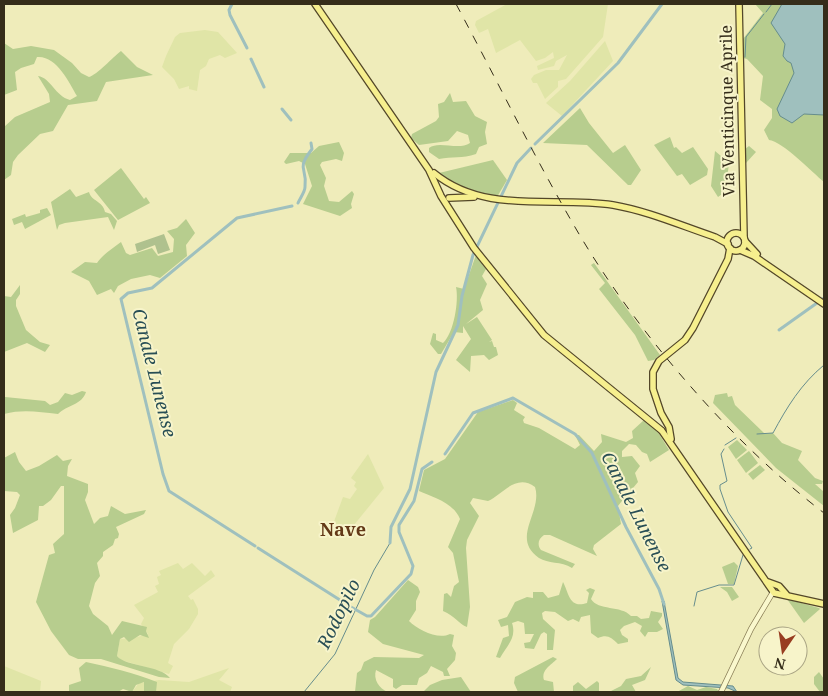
<svg xmlns="http://www.w3.org/2000/svg" width="828" height="696" font-family="'Noto Serif',serif">
<style>
.farmland{fill:#e0e5a7}
.green{fill:#b7cd8e}
.cemetery{fill:#afc18e}
.water{fill:#9fc0be;stroke:#668d8d}
.lines{fill:none;stroke-linecap:round;stroke-linejoin:round}
.stream{stroke:#668d8d;stroke-width:1}
.canal{stroke:#9fc0be;stroke-width:3}
.minor-casing{stroke:#877b54;stroke-width:6}
.major-casing{stroke:#534729;stroke-width:8}
.minor{stroke:#faf8cd;stroke-width:4.5}
.major{stroke:#f6ef8e;stroke-width:5.5}
.rail{stroke:#352d1a;stroke-width:1;stroke-dasharray:9 9;stroke-linecap:butt}
.labels{text-anchor:middle;stroke-width:4;stroke-linejoin:round;paint-order:stroke}
.street-label{font-size:16px;fill:#352d1a;stroke:#f7f4ca}
.water-label{font-size:18px;font-style:italic;fill:#284e55;stroke:#f7f4ca}
.neighbourhood-label{font-size:18px;font-weight:bold;fill:#633917;stroke:#f7f4ca}
</style>
<rect width="100%" height="100%" fill="#efecba"/>
<g class="farmland">
<polygon points="507,4 608,4 603,37 566,79 558,81 558,87 545,99 537,83 533,83 531,79 534,75 546,70 559,70 567,55 556,61 554,66 538,70 537,66 554,58 553,52 545,58 536,61 520,40 496,53 488,29 479,33 475,25 476,21"/>
<polygon points="205,30 218,32 237,53 225,58 220,55 209,59 206,66 200,70 197,91 189,89 189,86 179,89 174,79 162,67 166,56 175,37 180,33"/>
<polygon points="605,41 613,61 562,116 546,103 570,81"/>
<polygon points="368,454 384,488 345,536 332,527 343,497 350,499 357,489 354,486 356,482 351,478"/>
<polygon points="178,563 183,569 192,563 205,576 211,570 215,576 188,596 191,600 193,599 198,609 198,614 189,629 174,644 168,663 173,666 169,674 121,660 117,656 120,639 134,638 148,634 141,624 144,618 134,605 158,592 155,586 159,584 157,577 161,575 159,571"/>
<polygon points="4,666 41,681 40,692 4,692"/>
<polygon points="229,668 219,680 232,687 230,692 132,692 139,683 159,680 189,682"/>
</g>
<g class="green">
<path d="M755,4H824V182C813,173 782,141 769,140L764,130L772,118V109L760,100L763,76L747,59L743,58V39L763,13Z"/>
<path d="M4,43L13,49L31,46L54,50L72,63L81,73L89,77C97,75 113,57 121,51L137,67L153,75L106,82L97,101L68,105L53,131L40,134L18,155L13,162L11,175L4,180V127L15,117L50,102L49,94L38,76C51,78 55,96 70,100L77,96C69,82 56,55 37,57L34,64L21,68L15,72L17,90L4,95Z"/>
<path d="M450,93L453,102L466,101L475,116L487,122L485,132L487,144L479,147L476,154C462,159 452,156 439,159L429,152V148C439,140 458,151 470,143L468,135L457,131L448,141L419,145L411,138L412,134L436,121L439,117L438,104L444,102Z"/>
<polygon points="580,108 589,123 613,153 625,145 641,170 631,185 628,185 587,145 543,143"/>
<polygon points="670,137 674,148 676,147 682,153 693,147 708,169 707,175 690,185 682,174 677,176 654,145"/>
<polygon points="339,142 344,153 342,161 336,159 322,162 320,165 326,178 324,186 329,201 339,202 352,191 354,194 351,204 352,208 340,216 303,204 312,186 305,164 299,161 286,164 284,162 290,153 311,153 319,146"/>
<polygon points="749,146 756,152 746,163 745,149"/>
<polygon points="715,151 721,156 730,157 725,192 718,197 711,186"/>
<polygon points="493,160 507,180 497,197 461,187 439,173"/>
<polygon points="121,168 144,199 146,197 150,203 118,220 94,190"/>
<path d="M70,189L76,197L89,192C91,201 103,201 105,212L111,214L117,221L114,230L108,217L65,223L59,225L57,230L51,202Z"/>
<polygon points="47,208 51,215 25,229 22,222 14,225 12,219 25,214 26,217 40,213 40,210"/>
<path d="M186,219L195,233L186,245L187,256L160,278L150,275L131,279L118,286L114,293L111,289L97,295L89,281L71,272L85,262L97,263C102,255 113,248 121,242L126,253L130,255L152,248L158,256L173,252L174,239L167,231L177,228Z"/>
<path d="M476,255L486,269L482,276L487,284L480,300L483,310L466,324L477,317L492,340L489,342L492,341L494,347H496L498,355L489,360L484,355L471,356L470,372L456,360L471,339L463,326V333L454,332L441,354H438L430,344L433,333L436,334V340L443,343C454,333 459,301 456,287L464,289Z"/>
<polygon points="594,263 660,355 654,360 648,361 635,335 599,289 605,283 591,265"/>
<polygon points="20,285 20,294 16,300 16,306 26,330 40,342 50,345 45,352 27,343 4,352 4,296 11,297"/>
<path d="M82,391L86,392C82,405 67,405 58,414C39,412 23,409 4,414L5,397L45,401L50,405L58,402L65,393L72,395Z"/>
<polygon points="727,393 728,397 732,396 735,405 765,434 773,433 782,443 802,451 798,460 815,478 823,481 822,484 815,484 824,492 824,506 776,468 713,403 715,395"/>
<path d="M513,400L517,403L514,410L525,417L523,420L524,423L539,428L575,449L580,445L575,435H579L594,451L602,442L601,434L626,442L633,438L632,431L644,420L658,432L669,450L650,462L647,454L642,452L636,445L629,444L622,451V457L632,456L640,466L635,473L638,482L633,488L634,493L625,497L618,506L621,524L594,545L593,549L597,556L550,535H544C538,539 537,545 541,550L575,564L572,568C561,561 548,564 539,558C510,538 543,512 535,487C516,473 503,494 488,501L473,498L470,503L479,516L467,540L466,548L470,607L467,627C459,624 455,616 443,611L444,594L447,593L451,597L454,586L459,582L453,553L448,547L460,519C453,502 432,497 419,491L424,470L445,459L478,412Z"/>
<polygon points="737,440 747,450 736,459 728,447"/>
<polygon points="749,451 758,463 746,473 737,460"/>
<path d="M15,452L19,462L26,471L39,466L57,455L63,461L72,459L68,466L67,476L88,484V492L85,500L94,524L100,518L108,516L111,506L125,514L146,510L144,514L116,527L119,534L118,538L115,539L113,545L103,552V556L97,563L100,576L95,583L89,606L93,614L108,626L112,635L122,621L147,627L146,631L149,638L140,635L129,642L124,637L120,639L117,656C126,667 160,665 170,678L159,677L101,659H78L69,655L51,631L36,602L49,555L55,553L53,544L64,534V486H61L51,500L43,506H39L38,520L13,533L10,515L15,508L20,495L17,492L4,491V458Z"/>
<polygon points="760,465 765,470 753,480 748,474"/>
<polygon points="734,562 738,566 734,584 728,584 722,567"/>
<path d="M408,580L418,587L420,592L416,601V610L409,621C418,630 438,640 450,634L454,635L452,646L456,653L455,660L447,669L450,676H444L443,672L431,666L427,673L419,678L417,685H402L396,689L393,687V679L376,670C373,679 379,689 388,692H355L357,673L361,670L364,662L374,657L419,658L424,655L383,644L368,632L370,620L375,617Z"/>
<path d="M563,582C569,593 569,609 587,603L589,593L586,590L590,588L595,590L591,599C598,611 621,605 631,616H637L641,619L649,618L651,611L662,613V616L658,622L663,629L657,632H648L645,637L640,631L642,626L635,622L624,626L620,630L622,635L628,639V642L618,644C611,637 607,634 598,638L591,633L590,615L581,617L579,622L573,619L568,621L555,612L545,611L542,613L543,619L555,630L553,650H547V634L544,632L541,634L534,649L525,648L524,643L530,642L534,634H525L524,623L518,621L512,623C517,638 507,645 500,658L496,657L503,638L509,636L508,625L501,627L498,620L507,617L515,602L527,597L533,598V592H543L548,598L559,595Z"/>
<polygon points="720,587 732,587 739,597 732,601 727,592"/>
<polygon points="787,599 819,608 820,609 804,623"/>
<path d="M553,657L557,659C551,665 541,670 544,680L553,682L554,692H518L514,683L515,677Z"/>
<path d="M86,662C110,667 134,673 157,682L156,692H144V682L136,685L132,692L123,689L118,692H69V685L81,681L79,668Z"/>
<polygon points="651,667 645,680 632,685 636,692 611,691 621,686 626,679 641,676"/>
<polygon points="819,672 824,679 824,692 820,692 814,684 814,677"/>
<polygon points="461,677 471,692 417,692 423,692 430,685 442,680"/>
<polygon points="597,681 599,683 599,692 573,692 573,686 578,682 586,689"/>
<polygon points="688,686 697,690 706,687 717,689 719,692 677,692"/>
</g>
<polygon class="cemetery" points="164,234 170,250 158,254 155,245 137,252 135,244"/>
<g class="water">
<polygon points="782,4 824,4 824,115 804,114 792,123 780,116 777,109 794,73 791,63 787,61 783,56 785,44 771,23"/>
<polygon points="662,601 664,601 678,678 683,682 733,686 737,692 728,688 683,685 676,680"/>
</g>
<g class="lines">
<g class="stream">
<polyline points="766,12 772,4"/>
<polyline points="745,57 746,37 764,14"/>
<path d="M757,434L773,433C787,407 801,384 824,365"/>
<polyline points="725,445 736,438"/>
<polyline points="724,449 721,454 727,481 720,485 720,489 728,512 752,548 750,549"/>
<polyline points="694,606 697,592 719,585 734,585 743,555"/>
<polyline points="304,692 335,654 374,570 390,543"/>
</g>
<g class="canal">
<polyline points="232,4 229,10 230,15 247,48"/>
<polyline points="251,59 264,87"/>
<polyline points="282,109 291,120"/>
<polyline points="535,144 618,63 662,4"/>
<path d="M298,203C300,198 305,192 305,187C308,167 295,171 312,149L311,143"/>
<polyline points="779,330 824,298"/>
<polyline points="445,454 473,413 513,398 575,434 592,453 626,527 659,589 664,604"/>
<polyline points="390,543 391,527 410,489 436,372 458,325 462,296 473,255 517,163 531,148"/>
<polyline points="255,546 169,491 163,474 121,299 128,293 152,288 237,218 292,206"/>
<polyline points="258,548 351,607 367,616 371,616 411,574 413,566 399,532 399,525 414,501 422,469 432,462"/>
</g>
<defs>
<polyline id="minor" points="721,692 751,629 773,592"/>
<g id="major">
<polyline points="315,4 429,170 441,196 474,248 544,335 661,430"/>
<polyline points="739,4 744,237"/>
<path d="M434,173C485,215 553,196 613,205C648,211 682,226 715,237L728,244"/>
<polyline points="449,198 474,197"/>
<circle cx="736" cy="242" r="9"/>
<polyline points="745,241 757,254"/>
<polyline points="740,250 754,256 824,304"/>
<polyline points="662,431 774,593 824,604"/>
<polyline points="671,439 669,427 661,413 653,389 653,372 659,361 685,340 693,328 728,259 730,248"/>
<polyline points="768,582 779,586 786,594"/>
</g>
</defs>
<use href="#minor" class="minor-casing"/>
<use href="#major" class="major-casing"/>
<use href="#minor" class="minor"/>
<use href="#major" class="major"/>
<path class="rail" d="M456,4C497,80 535,159 579,234C639,335 731,442 824,513"/>
</g>
<g class="labels">
<g class="street-label">
<text transform="translate(727 111) rotate(-91)" y="6">Via Venticinque Aprile</text>
</g>
<g class="water-label">
<text transform="translate(154 373) rotate(76)" y="6">Canale Lunense</text>
<text transform="translate(636 512) rotate(63)" y="6">Canale Lunense</text>
<text transform="translate(339 614) rotate(-64)" y="6">Rodopilo</text>
</g>
<g class="neighbourhood-label">
<text x="343" y="536">Nave</text>
</g>
</g>
<rect width="828" height="696" fill="none" stroke="#352d1a" stroke-width="10"/>
<g transform="translate(783 651) rotate(193)"><circle r="24" fill="#f7f4ca" stroke="#a9a484"/>
<path d="M0-4L9 19L0 12L-9 19Z" fill="#983d21"/>
<text y="-8" font-size="14" font-weight="bold" text-anchor="middle" fill="#352d1a">N</text>
</g>
</svg>
